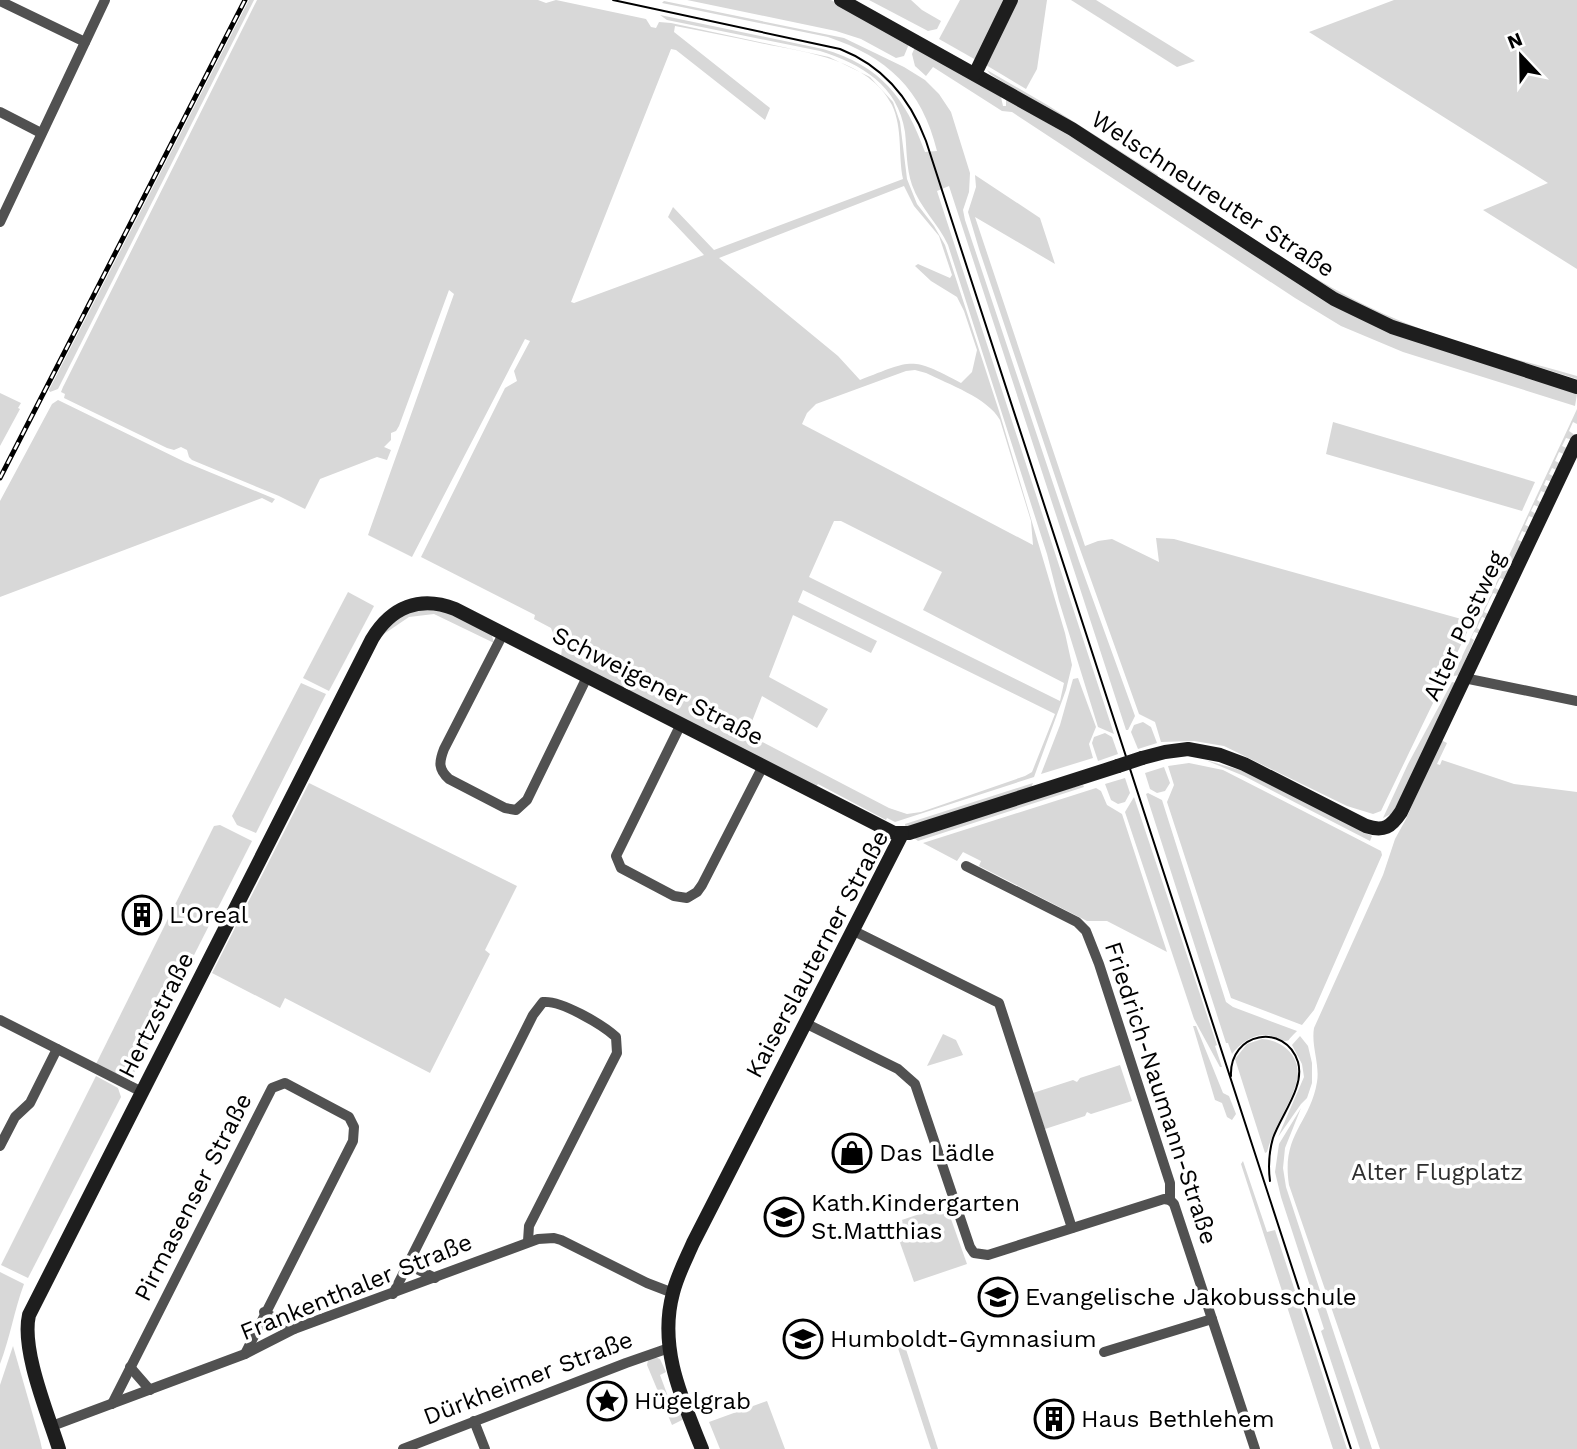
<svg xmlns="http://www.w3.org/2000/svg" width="1577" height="1449" font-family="'Work Sans',sans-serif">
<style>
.green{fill:#d8d8d8;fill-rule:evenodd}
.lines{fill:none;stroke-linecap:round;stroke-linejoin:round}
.street{stroke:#515151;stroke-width:10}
.secondary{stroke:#1e1e1e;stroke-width:14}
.tram{stroke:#000;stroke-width:2}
.rail-casing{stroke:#000;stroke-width:5}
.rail{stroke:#fff;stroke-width:2.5;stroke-dasharray:8;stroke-linecap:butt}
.secondary-bridge{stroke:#1e1e1e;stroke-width:14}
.labels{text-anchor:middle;stroke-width:7;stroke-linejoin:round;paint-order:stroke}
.street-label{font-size:24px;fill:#000;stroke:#fff}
.poi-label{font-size:24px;fill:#000;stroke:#fff;text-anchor:start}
.park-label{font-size:24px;fill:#2f2f2f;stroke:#fff}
</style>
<rect width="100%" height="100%" fill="#fff"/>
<g class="green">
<polygon points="249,0 254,0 58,389 50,392 49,390"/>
<path d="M257,0H538L546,3L556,0L646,19L651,27L656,28L659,22L671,23L829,57L870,77L893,102L900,122L907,179L917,204L934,226L945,245L999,411L1065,633L1072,665L1066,690L1034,777L895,822L887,818L886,820L818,784L816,787L561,657L562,648L558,645L551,628L534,619L535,615L421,557L505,388L517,381L514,371L530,341L525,339L412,557L368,535L454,294L449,290L399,426L396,431L391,433V440L384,447L391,450L387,460L377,457L320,479L305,509L279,496L192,460L189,457L187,450L181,447L174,450L167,448L64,398L65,394L61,392L63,387ZM675,26C703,31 732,37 760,43C805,52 869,59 892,105C903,129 898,155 903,179L714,250L673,207L668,217L704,255L574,303L571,302L671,49L676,50L765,120L770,108L674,32ZM904,186L914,206L939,236L952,275L950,278L918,264L915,266L931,281L957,297L964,311L977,350L972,372L961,383C910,356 913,360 860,380L838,356L719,258ZM915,370L926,373C948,384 988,398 1000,420L1031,521L1033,545L802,424L807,413L816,404L906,371ZM834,521H841L942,572L923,610L1064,683L1060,701L809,577ZM803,590L1055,714L1032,772L1025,776L921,812L907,814L889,808L747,734L762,696L817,728L828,709L769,677L793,615L871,653L877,641L798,602Z"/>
<polygon points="687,0 831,0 909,44 904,56 896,58 861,39 836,31"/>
<polygon points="869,0 911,0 922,10 941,21 937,29 928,31"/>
<polygon points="960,0 1005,0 976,60 939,39"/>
<polygon points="1017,0 1047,0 1037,69 1026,89 986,65"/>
<polygon points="1071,0 1096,0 1195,61 1177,67"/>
<polygon points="1394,0 1577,0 1577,269 1483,210 1548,183 1309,32"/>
<path d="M664,1L844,38L904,67L925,80L939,94L951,112L970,173L969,192L963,210L965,220L1079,561L1135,716L1128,730H1126L949,186L937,191L1114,734L1098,727L1059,601L1047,554L948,245C938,223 920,208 912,185C906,167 907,150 905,132C898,85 861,64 820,51L667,20L660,15L823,49C881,66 905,97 925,152L937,151C922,89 887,57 828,37L662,3Z"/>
<polygon points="915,47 1001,97 1003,106 1006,106 1006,99 1075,139 1328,301 1577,394 1575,406 1403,352 1341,326 1295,298 1012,112 1002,111 933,67 926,76 915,66 912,54"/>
<polygon points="987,70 1049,106 1158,175 1156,178 990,74"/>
<polygon points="975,175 1040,218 1055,264 975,217 1085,546 1098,541 1112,539 1159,562 1156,538 1174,539 1472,622 1381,811 1373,814 1347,806 1224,746 1194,741 1161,742 1155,722 1139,714 1071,524 979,249 968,212 976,187"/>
<path d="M1162,178C1228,221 1294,270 1365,305C1431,338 1506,356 1577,376V379L1396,323L1328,290L1160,181Z"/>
<polygon points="0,393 21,403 18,408 20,409 0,446"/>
<polygon points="58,400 185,462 275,499 272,503 262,498 0,597 0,501 52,404"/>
<polygon points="1577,409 1577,424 1573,422 1569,431 1575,435 1573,440 1566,438 1562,446 1569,449 1566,455 1559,452 1555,461 1562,464 1559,471 1552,468 1549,474 1555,477 1553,482 1546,480 1544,485 1551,488 1548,494 1541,491 1537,500 1543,504 1541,508 1534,505 1531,511 1538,515 1536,519 1529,516 1525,525 1532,528 1529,534 1522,531 1518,540 1525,543 1506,580 1500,578 1495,588 1501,591 1500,595 1493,593 1484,612 1490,615 1488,619 1482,617 1477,628 1482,631 1481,634 1474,632 1471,638 1474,640 1465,661 1462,675 1453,676"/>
<polygon points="1333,422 1535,482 1522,511 1326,454"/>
<polygon points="348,592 374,606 329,691 303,678"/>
<polygon points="433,606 491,632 494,643 434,614 409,617 381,636 396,617"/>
<polygon points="1078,678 1096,727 1089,744 1093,758 1041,774 1060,725 1073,679"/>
<polygon points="1452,682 1457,683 1393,813 1383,818 1408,764"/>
<polygon points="301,683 326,694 256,833 237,825 232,816"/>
<polygon points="1143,722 1151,727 1157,743 1138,749 1131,732 1134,725"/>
<polygon points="1105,733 1112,737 1118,754 1098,761 1092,743 1094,737"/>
<path d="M1441,740L1447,743L1437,764L1440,765L1442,760L1514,784L1577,792V1449H1380L1289,1185C1281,1134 1310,1124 1317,1082C1320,1064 1311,1046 1314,1028L1383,875L1395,839L1406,819Z"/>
<polygon points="1205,760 1247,772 1372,836 1370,841 1244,776"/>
<polygon points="1189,763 1223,770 1381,851 1382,855 1314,1010 1302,1025 1231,998 1167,802 1174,785 1168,766"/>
<polygon points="1164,767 1170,783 1165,791 1157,793 1150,789 1145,773"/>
<polygon points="1125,778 1130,793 1125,802 1118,804 1111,800 1105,784"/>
<polygon points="309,783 517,886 485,950 490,954 430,1073 285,998 280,1008 212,973"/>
<polygon points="1033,783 1031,788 906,829 905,824"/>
<polygon points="1083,785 1084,787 918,841 913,837 1057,791"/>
<polygon points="1096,788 1101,791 1107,805 1122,814 1167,952 1107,921 1087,921 979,866 981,861 963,852 957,861 923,843"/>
<path d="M1148,793L1162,800L1226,1002L1233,1007L1297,1031C1296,1032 1289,1039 1289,1040C1283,1043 1278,1038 1272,1036C1256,1032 1242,1041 1232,1054L1228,1043H1226L1146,794Z"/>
<polygon points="1134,797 1217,1045 1215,1046 1222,1067 1220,1067 1194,1019 1125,812"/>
<polygon points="220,825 252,841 130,1081 96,1064 214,826"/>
<polygon points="1193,1026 1196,1026 1223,1093 1229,1096 1236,1114 1232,1120 1227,1117 1222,1103 1215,1100"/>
<polygon points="943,1034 956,1040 963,1055 927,1066"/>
<polygon points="1300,1036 1308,1046 1312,1063 1312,1083 1307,1098 1301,1104 1278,1137 1304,1077 1302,1064 1292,1045"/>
<path d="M1262,1039C1282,1040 1302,1056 1297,1080C1293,1101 1273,1127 1267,1152L1265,1153L1235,1059L1247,1044Z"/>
<polygon points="1120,1065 1132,1101 1091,1114 1087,1112 1085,1116 1045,1129 1033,1093 1073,1080 1077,1082 1080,1078"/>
<polygon points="96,1076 118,1088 121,1097 28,1278 1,1265"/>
<polygon points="1301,1108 1285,1148 1283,1168 1286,1187 1372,1449 1360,1449 1321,1331 1324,1329 1281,1197 1275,1172 1279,1144"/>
<polygon points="1243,1161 1267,1232 1275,1230 1347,1449 1333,1449 1241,1164"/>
<polygon points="946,1205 967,1264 914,1282 893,1223"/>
<path d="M0,1272L24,1284C14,1311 10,1338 0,1364Z"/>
<polygon points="904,1343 938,1449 931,1449 897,1345"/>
<polygon points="13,1346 40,1440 42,1449 0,1449 0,1385"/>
<polygon points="655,1357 660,1359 666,1372 660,1375 673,1410 680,1408 684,1419 672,1425 647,1365 648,1360"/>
<polygon points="767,1401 785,1449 720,1449 709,1422"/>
</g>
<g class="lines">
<g class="street">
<polyline points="0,1 85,42"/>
<polyline points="0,112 41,133"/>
<polyline points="0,222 105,0"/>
<path d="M503,634L444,749C439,762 438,769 449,779L505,808L516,810L527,800L588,675"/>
<polyline points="1464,678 1577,701"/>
<polyline points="681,724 616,856 621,868 674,896 687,898 697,892 702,885 763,766"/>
<polyline points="966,866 1077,922 1086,931 1099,964 1170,1183 1170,1200 1174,1204 1255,1449"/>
<polyline points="852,930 999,1003 1072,1228"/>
<polyline points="0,1020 142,1092"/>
<polyline points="805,1023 898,1069 915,1084 970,1247 974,1253 988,1255 1164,1199 1170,1200"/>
<polyline points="0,1146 15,1117 30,1103 57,1049"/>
<polyline points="407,1264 435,1278"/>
<path d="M393,1294L533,1015L543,1002C561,1000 603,1025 616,1037L617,1053L529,1226L528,1241"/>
<polyline points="264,1312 294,1329"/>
<polyline points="1104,1352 1212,1319"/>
<polyline points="130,1367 150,1390"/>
<polyline points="112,1404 272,1088 285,1083 349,1117 354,1127 353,1141 245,1354"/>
<polyline points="474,1421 485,1449"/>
<polyline points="52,1426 245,1354 294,1329 538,1239 554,1238 561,1240 647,1283 673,1293"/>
<polyline points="403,1449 626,1363 669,1348"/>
</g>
<g class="secondary">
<polyline points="841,0 1072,129 1334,299 1392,327 1577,387"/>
<polyline points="975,74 1011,0"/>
<path d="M1142,758L1165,752L1188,749L1220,755L1244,764L1366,826C1384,832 1391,827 1401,812L1577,441"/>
<path d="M59,1449C48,1414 21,1350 29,1315L372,639C391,607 420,595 455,609L894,833H909L1118,766"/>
<path d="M702,1449C682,1399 658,1348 673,1293C677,1276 686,1259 693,1243L902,834"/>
</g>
<g class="tram">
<path d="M613,0L840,49C883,66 910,98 926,141L1351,1449"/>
<path d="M1231,1076C1229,1032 1285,1022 1298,1062C1305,1087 1281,1115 1273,1138C1269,1152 1268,1166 1270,1181"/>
</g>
<defs>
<polyline id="rail" points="0,478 245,0"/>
</defs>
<use href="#rail" class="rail-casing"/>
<use href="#rail" class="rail"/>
<polyline class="secondary-bridge" points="1118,766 1142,758"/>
</g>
<defs>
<symbol id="building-ring" viewBox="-11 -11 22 22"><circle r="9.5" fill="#fff" stroke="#000" stroke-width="1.5"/><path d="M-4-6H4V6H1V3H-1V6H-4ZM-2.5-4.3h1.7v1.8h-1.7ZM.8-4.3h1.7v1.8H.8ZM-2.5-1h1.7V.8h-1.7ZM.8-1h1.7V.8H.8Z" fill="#000"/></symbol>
<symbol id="shop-ring" viewBox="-11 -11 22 22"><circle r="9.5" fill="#fff" stroke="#000" stroke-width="1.5"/><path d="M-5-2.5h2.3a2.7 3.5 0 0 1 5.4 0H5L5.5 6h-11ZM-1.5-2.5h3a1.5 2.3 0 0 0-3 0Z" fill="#000"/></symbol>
<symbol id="school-ring" viewBox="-11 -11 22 22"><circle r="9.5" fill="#fff" stroke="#000" stroke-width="1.5"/><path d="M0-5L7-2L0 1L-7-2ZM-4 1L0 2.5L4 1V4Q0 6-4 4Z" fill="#000"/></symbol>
<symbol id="sight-ring" viewBox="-11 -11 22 22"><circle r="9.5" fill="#fff" stroke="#000" stroke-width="1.5"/><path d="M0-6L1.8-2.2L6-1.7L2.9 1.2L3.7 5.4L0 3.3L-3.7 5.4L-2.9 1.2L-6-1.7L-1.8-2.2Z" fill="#000"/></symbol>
</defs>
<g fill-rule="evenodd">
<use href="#building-ring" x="120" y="893" width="44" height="44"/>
<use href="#shop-ring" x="830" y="1131" width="44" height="44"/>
<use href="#school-ring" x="762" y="1195" width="44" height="44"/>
<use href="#school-ring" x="976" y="1275" width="44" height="44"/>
<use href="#school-ring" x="781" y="1317" width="44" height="44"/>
<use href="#sight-ring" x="585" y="1379" width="44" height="44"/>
<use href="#building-ring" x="1032" y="1397" width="44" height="44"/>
</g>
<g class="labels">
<g class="street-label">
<text transform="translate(1213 194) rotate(33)" y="8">Welschneureuter Straße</text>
<text transform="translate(1464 626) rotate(-65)" y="8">Alter Postweg</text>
<text transform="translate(658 686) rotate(27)" y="8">Schweigener Straße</text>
<text transform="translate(817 954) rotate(-62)" y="8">Kaiserslauterner Straße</text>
<text transform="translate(156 1015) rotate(-63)" y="8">Hertzstraße</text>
<text transform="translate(1161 1093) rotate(72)" y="8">Friedrich-Naumann-Straße</text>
<text transform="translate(193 1197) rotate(-63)" y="8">Pirmasenser Straße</text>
<text transform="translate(356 1287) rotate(-22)" y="8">Frankenthaler Straße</text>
<text transform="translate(528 1378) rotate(-21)" y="8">Dürkheimer Straße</text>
</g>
<g class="poi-label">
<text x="169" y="923">L'Oreal</text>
<text x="879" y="1161">Das Lädle</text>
<text x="811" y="1211">Kath.Kindergarten<tspan x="811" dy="28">St.Matthias</tspan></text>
<text x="1025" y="1305">Evangelische Jakobusschule</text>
<text x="830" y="1347">Humboldt-Gymnasium</text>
<text x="634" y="1409">Hügelgrab</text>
<text x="1081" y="1427">Haus Bethlehem</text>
</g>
<g class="park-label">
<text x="1437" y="1180">Alter Flugplatz</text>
</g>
</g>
<g transform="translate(1521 56) rotate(338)" stroke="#ffffff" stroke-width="5" paint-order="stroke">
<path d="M0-5L12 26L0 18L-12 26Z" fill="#000000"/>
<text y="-10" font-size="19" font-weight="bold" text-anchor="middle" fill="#000000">N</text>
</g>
</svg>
